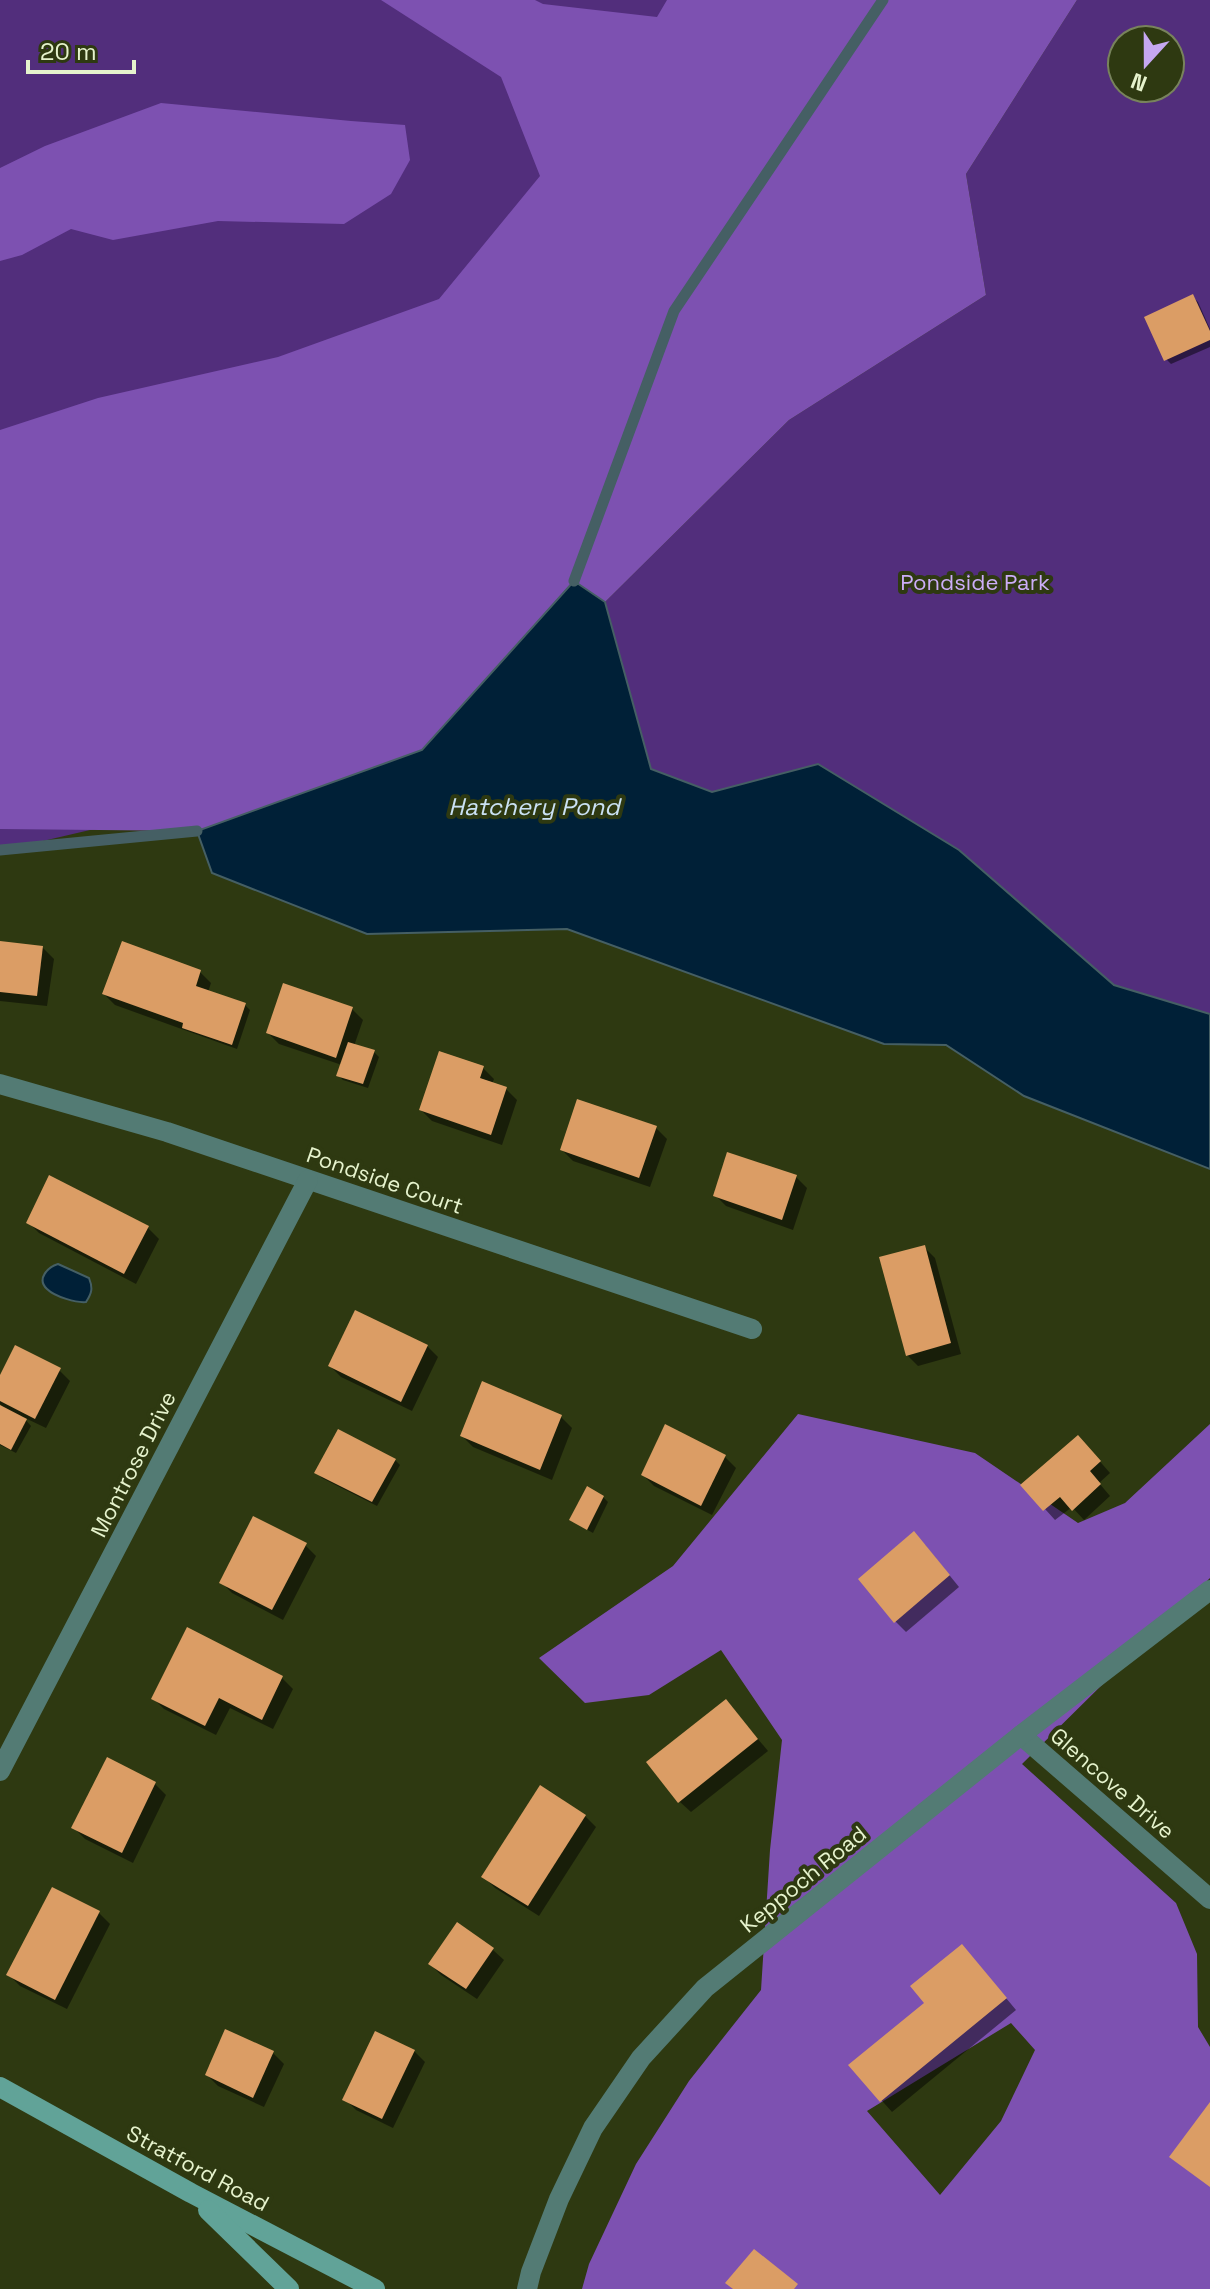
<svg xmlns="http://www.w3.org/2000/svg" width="1210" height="2289" font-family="'Space Grotesk',sans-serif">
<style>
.green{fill:#522e7c;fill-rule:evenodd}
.forest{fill:#7d51b1;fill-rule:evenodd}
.water{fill:#002037;stroke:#455f64;stroke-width:2}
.shadow{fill:#0007}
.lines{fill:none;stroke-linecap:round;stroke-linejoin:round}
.stream{stroke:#455f64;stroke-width:11}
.building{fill:#db9d65}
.minor{stroke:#537b74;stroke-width:20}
.tertiary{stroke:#537b74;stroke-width:20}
.secondary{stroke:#61a398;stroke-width:20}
.labels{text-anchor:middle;stroke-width:8;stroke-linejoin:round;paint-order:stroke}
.park-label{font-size:22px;fill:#ccaef8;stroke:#2e3911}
.street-label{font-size:22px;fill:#e6f3cd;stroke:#2e3911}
.water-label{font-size:24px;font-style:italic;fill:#cae1f4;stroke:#2e3911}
</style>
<rect width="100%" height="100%" fill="#2e3911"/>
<g class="green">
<polygon points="0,0 898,0 523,729 0,851"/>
<path d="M1077,0H1210V1014L1114,985L959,850L818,764L712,792L651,769L605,602L789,420L986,295L966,174ZM1122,40H1170V88H1122Z"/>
</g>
<g class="forest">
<polygon points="381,0 535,0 543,4 657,17 667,0 1077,0 966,174 986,295 789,420 605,602 573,581 423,750 197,831 0,829 0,430 98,398 278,357 439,299 540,176 501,77"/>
<polygon points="161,103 351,121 405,125 410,160 391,194 344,224 218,221 113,240 71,229 22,255 0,261 0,168 45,146"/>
<path d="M798,1414L975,1453L1078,1523L1125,1503L1210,1424V1578L1022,1764L1176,1903L1197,1954L1198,2027L1210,2047V2289H582L589,2264L636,2164L689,2081L761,1990L770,1850L782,1740L721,1650L649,1695L585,1703L539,1658L673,1566ZM1011,2023L1035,2050L1001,2121L940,2195L867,2111Z"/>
</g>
<g class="water">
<polygon points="574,581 605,602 651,769 712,792 818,764 959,850 1114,985 1210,1014 1210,1169 1024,1096 946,1045 884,1044 567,929 367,934 212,873 197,831 422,750"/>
<path d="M58,1264L89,1278C93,1288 92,1293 86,1302C77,1303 55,1297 47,1289C36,1279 48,1267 58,1264Z"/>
</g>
<g class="shadow">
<polygon points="1193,297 1198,302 1210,329 1210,347 1171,364 1166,359"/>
<polygon points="0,943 43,948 54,959 47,1006 0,1001"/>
<polygon points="200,972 211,983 208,992 245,1005 250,1010 237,1049 115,1005 104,994"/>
<polygon points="352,1009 363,1020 354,1046 374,1052 379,1057 368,1088 343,1080 338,1075 342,1065 279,1044 268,1033"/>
<polygon points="483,1068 494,1079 492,1084 506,1089 517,1100 502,1145 432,1121 421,1110"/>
<polygon points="656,1128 667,1139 650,1187 573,1161 562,1150"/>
<polygon points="796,1177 807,1188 793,1230 726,1206 715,1195"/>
<polygon points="28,1222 148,1228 159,1239 136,1284 39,1233"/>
<polygon points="924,1247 935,1258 961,1354 918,1366 907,1355"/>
<polygon points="427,1346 438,1357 412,1411 341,1377 330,1366"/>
<polygon points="59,1370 70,1381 46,1428 23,1417 31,1426 16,1453 0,1445 0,1407 5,1409 0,1404 0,1379"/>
<polygon points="561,1417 572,1428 552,1480 473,1447 462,1436"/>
<polygon points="666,1427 725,1457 736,1468 712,1515 654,1486 643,1475"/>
<polygon points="1089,1449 1110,1473 1099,1483 1110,1496 1084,1520 1072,1507 1055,1520 1045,1509"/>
<polygon points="395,1460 400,1465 377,1506 322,1478 317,1473"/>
<polygon points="603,1497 608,1502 593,1533 577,1524"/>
<polygon points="305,1545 316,1556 283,1620 232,1593 221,1582"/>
<polygon points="925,1545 959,1587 906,1632 895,1621"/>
<polygon points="188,1630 282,1678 293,1689 273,1729 230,1708 216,1735 164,1709 153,1698"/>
<polygon points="726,1701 768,1751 691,1812 680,1802"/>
<polygon points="108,1760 155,1784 166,1795 133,1863 85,1839 74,1828"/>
<polygon points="585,1816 596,1827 539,1916 495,1888 484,1877"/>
<polygon points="53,1890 99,1913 110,1924 67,2009 20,1986 9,1975"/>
<polygon points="493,1950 504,1960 477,1999 441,1975 430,1964"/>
<polygon points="972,1957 1016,2010 892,2112 850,2065 926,2003"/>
<polygon points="414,2051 425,2062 393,2128 356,2110 345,2099"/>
<polygon points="273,2053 284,2064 264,2107 218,2086 207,2075"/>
</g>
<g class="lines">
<g class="stream">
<polyline points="574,581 674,311 883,0"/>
<polyline points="0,850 197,831"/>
</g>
</g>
<g class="building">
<polygon points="1193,294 1210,331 1210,340 1164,361 1144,317"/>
<polygon points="0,941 43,946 37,996 0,992"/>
<polygon points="122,941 201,970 196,986 246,1003 232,1045 182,1028 183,1023 102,994"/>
<polygon points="283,983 353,1007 336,1058 266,1033"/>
<polygon points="348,1042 375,1050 363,1084 336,1076"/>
<polygon points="439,1051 484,1066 480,1078 507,1087 491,1135 419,1110"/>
<polygon points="577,1099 657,1126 639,1178 560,1150"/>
<polygon points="727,1152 797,1175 782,1220 713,1196"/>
<polygon points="49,1175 149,1226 124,1274 26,1223"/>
<polygon points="925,1245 951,1343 906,1356 879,1257"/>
<polygon points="355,1310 428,1345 401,1402 328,1366"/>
<polygon points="15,1345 61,1368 35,1419 0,1401 0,1375"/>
<polygon points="482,1381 562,1415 540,1470 460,1436"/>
<polygon points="0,1405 27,1419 11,1450 0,1444"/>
<polygon points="665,1424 726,1455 701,1506 641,1475"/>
<polygon points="338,1429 396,1459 372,1502 314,1473"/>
<polygon points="1078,1435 1101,1461 1090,1471 1101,1484 1072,1511 1060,1497 1043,1511 1020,1485"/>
<polygon points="587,1486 604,1496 587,1530 569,1520"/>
<polygon points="253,1516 307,1543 272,1610 219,1583"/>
<polygon points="914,1531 950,1575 894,1623 858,1579"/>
<polygon points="187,1627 283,1676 262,1720 219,1698 205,1726 151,1699"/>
<polygon points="726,1699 758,1739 678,1803 646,1762"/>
<polygon points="107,1757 156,1782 122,1853 71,1828"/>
<polygon points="540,1785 586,1815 528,1906 481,1877"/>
<polygon points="52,1887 100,1911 55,2000 6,1975"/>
<polygon points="457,1922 494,1948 466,1989 428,1964"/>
<polygon points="962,1944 1007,1998 880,2102 848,2065 924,2003 910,1986"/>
<polygon points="225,2029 274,2051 253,2098 205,2075"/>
<polygon points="375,2031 415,2050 382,2119 342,2100"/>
<polygon points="1210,2102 1210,2187 1169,2157"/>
<polygon points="754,2249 798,2284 794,2289 733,2289 725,2283"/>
</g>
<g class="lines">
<g class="minor">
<polyline points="0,1084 167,1132 752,1329"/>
<polyline points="1021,1735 1210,1899"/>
<polyline points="0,1771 308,1180"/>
</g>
<polyline class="tertiary" points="527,2289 531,2272 559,2199 593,2128 641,2058 705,1988 1021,1735 1210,1590"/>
<g class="secondary">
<polyline points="0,2087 191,2193 375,2289"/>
<polyline points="208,2210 289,2289"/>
</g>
</g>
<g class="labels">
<g class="park-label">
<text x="975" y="590">Pondside Park</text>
</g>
<g class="street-label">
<text transform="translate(385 1180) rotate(19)" y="8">Pondside Court</text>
<text transform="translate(133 1464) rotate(-63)" y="8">Montrose Drive</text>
<text transform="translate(1113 1783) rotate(41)" y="8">Glencove Drive</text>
<text transform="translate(803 1879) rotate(-39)" y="8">Keppoch Road</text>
<text transform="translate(198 2168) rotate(28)" y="8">Stratford Road</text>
</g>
<g class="water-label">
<text x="534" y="815">Hatchery Pond</text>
</g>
</g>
<g transform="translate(1146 64) rotate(201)"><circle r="38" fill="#2e3911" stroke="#78835c" stroke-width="2"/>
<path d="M0-6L14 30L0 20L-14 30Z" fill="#c5a7f1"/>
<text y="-12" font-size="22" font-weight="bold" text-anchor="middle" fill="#e6f3cd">N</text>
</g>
<path d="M28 60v12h106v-12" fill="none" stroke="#e6f3cd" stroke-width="4"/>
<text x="40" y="60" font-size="24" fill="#e6f3cd" stroke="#2e3911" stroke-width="6" paint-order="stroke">20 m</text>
</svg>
